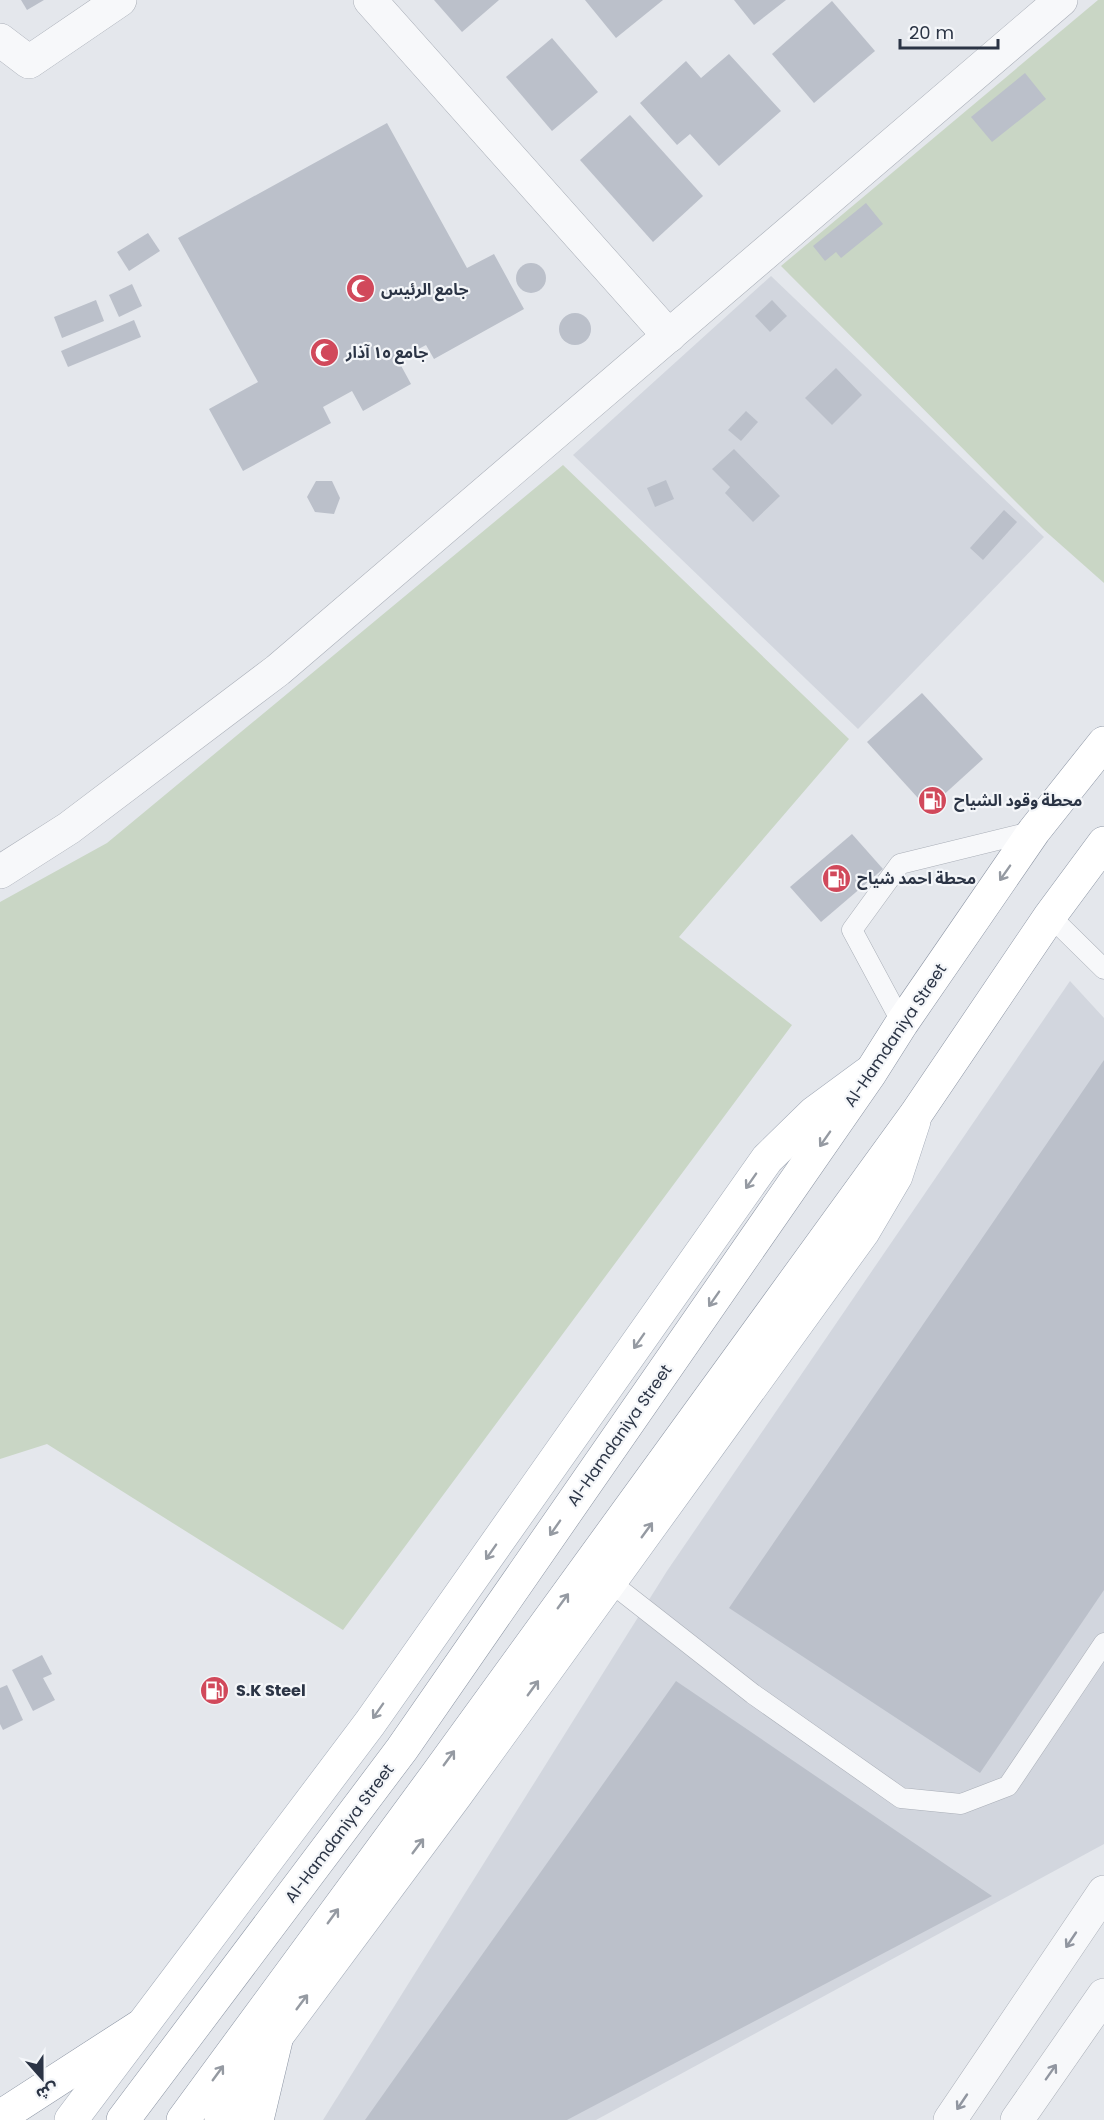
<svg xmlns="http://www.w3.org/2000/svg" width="1104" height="2120" font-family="Poppins,'Noto Sans Arabic',sans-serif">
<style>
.built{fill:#d2d6de}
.green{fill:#c9d6c5}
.building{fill:#bbc0ca}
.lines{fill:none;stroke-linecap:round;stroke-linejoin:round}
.service-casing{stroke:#a9aeb7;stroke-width:21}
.minor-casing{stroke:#a9aeb7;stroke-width:34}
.tertiary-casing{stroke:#a9aeb7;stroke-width:34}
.primary-casing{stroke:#a3abb8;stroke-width:34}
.trunk-casing{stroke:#8b94a3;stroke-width:34}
.service{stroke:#f7f8fa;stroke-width:20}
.minor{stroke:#f7f8fa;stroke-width:33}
.tertiary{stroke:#f7f8fa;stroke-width:33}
.primary{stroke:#fff;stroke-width:33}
.trunk{stroke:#fff;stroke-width:33}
.oneway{stroke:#959aa2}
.oneway2{stroke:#9196a0}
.labels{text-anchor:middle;stroke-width:4.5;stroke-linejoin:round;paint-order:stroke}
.poi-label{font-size:16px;font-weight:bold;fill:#2b3445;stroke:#f4f6f9;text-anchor:start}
.street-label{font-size:16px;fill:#2b3445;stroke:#f4f6f9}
</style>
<rect width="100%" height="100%" fill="#e4e7ec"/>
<g class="built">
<polygon points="771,276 1044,537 858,729 573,455"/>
<polygon points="1070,981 1104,1018 1104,1844 596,2120 323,2120 667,1571"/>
</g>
<g class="green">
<polygon points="1098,0 1104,0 1104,583 1043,529 781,266"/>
<polygon points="563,465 849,739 679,937 792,1025 343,1630 47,1444 0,1459 0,902 107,843"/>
</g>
<g class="building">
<polygon points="21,0 44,0 27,10"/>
<polygon points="434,0 499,0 462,32"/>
<polygon points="585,0 663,0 616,38"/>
<polygon points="734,0 786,0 754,25"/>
<polygon points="832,1 875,51 814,103 772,54"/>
<polygon points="552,38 598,92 552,131 506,77"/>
<polygon points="729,54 781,111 719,166 690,134 677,145 640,103 686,61 701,78"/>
<polygon points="1025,73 1046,99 992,142 971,117"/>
<polygon points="630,115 703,196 653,242 580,160"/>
<polygon points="387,123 467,268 494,254 524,309 434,359 426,345 398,360 411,384 363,411 352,391 323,407 331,423 243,471 209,409 258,382 178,238"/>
<polygon points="866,203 883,224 841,258 836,252 825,261 813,246"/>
<polygon points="148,233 160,251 129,271 117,252"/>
<circle cx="531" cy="278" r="15"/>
<polygon points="132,284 142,306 119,317 109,295"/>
<polygon points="96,300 104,321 62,338 54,317"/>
<polygon points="772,300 787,316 770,332 755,316"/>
<circle cx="575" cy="329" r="16"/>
<polygon points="134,320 141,337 68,367 61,351"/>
<polygon points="836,368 862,395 832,425 805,398"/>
<polygon points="746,411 758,422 741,441 728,430"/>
<polygon points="734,449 780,496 753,522 725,493 730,487 712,469"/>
<polygon points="666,480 674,499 655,507 647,488"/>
<polygon points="316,481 332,481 340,498 334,514 315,512 307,497"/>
<polygon points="1004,510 1017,522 983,560 970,548"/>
<polygon points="922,693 983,759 928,809 867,742"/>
<polygon points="852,834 883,869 821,922 790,887"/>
<polygon points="1104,1060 1104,1590 980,1773 729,1608"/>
<polygon points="42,1655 52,1674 43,1678 55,1700 33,1711 12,1670"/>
<polygon points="676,1681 992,1896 567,2120 365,2120"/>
<polygon points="7,1685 23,1720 3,1730 0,1724 0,1688"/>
</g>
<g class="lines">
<defs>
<g id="service">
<polyline points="1050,916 1104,969"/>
<polyline points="902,1023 852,930 900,864 1034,831"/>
<polyline points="610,1582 753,1694 901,1798 961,1804 1008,1786 1104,1643"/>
</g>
<g id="minor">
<polyline points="370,0 669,336"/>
<polyline points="0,40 29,62 120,0"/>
</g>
<g id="tertiary">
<polyline points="0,872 69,828 278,670 1061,0"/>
<polyline points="950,2120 1104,1892"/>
<polyline points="1017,2120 1104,1995"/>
</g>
<g id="primary">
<polyline points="71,2120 370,1723 767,1159 814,1113 867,1074"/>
<polyline points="221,2120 277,2036 456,1795 863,1232 896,1176 914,1121"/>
</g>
<g id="trunk">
<polyline points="0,2117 139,2027"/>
<polyline points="123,2120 402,1749 871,1072 902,1023 1034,831 1104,743"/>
<polyline points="183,2120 435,1777 916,1114 1050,916 1104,843"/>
<polyline points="257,2120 277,2036"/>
</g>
</defs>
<use href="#service" class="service-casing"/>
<use href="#minor" class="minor-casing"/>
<use href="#tertiary" class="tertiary-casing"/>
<use href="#primary" class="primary-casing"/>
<use href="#trunk" class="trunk-casing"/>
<use href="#service" class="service"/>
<use href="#minor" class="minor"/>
<use href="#tertiary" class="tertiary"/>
<use href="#primary" class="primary"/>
<use href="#trunk" class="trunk"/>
</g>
<defs><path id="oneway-shaft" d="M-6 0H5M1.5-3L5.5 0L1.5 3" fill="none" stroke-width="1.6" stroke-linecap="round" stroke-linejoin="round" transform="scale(1.5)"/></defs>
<g class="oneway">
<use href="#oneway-shaft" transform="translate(1005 873) rotate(125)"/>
<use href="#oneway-shaft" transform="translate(825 1139) rotate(125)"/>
<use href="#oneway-shaft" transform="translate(751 1181) rotate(125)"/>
<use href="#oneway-shaft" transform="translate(714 1299) rotate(125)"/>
<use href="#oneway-shaft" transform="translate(639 1341) rotate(125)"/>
<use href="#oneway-shaft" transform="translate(555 1528) rotate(125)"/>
<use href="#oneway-shaft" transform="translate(647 1530) rotate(-54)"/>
<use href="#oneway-shaft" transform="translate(491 1552) rotate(125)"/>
<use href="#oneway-shaft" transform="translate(563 1601) rotate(-54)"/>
<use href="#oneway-shaft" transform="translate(533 1688) rotate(-54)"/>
<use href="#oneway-shaft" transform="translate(378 1711) rotate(125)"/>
<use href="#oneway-shaft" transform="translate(449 1758) rotate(-54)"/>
<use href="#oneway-shaft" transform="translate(418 1846) rotate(-53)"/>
<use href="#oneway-shaft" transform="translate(333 1916) rotate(-54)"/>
<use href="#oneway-shaft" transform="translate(302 2002) rotate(-53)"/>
<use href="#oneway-shaft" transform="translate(218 2073) rotate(-54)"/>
</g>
<g class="oneway2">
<use href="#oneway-shaft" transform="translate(1071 1940) rotate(124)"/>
<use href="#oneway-shaft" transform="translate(1051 2072) rotate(-55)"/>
<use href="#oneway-shaft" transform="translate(962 2102) rotate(124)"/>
</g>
<defs>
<symbol id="mosque-disc" viewBox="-11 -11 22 22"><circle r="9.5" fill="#d1495b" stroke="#f4f6f9"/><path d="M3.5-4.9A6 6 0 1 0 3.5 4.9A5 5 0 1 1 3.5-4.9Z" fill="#fff"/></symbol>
<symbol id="fuel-disc" viewBox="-11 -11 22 22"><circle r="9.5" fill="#d1495b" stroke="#f4f6f9"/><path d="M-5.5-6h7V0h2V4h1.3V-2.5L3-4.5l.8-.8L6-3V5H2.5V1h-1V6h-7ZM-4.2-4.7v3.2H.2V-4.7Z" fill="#fff"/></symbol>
</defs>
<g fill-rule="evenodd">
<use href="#mosque-disc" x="344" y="272" width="33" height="33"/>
<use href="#mosque-disc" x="308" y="336" width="33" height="33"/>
<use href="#fuel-disc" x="916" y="784" width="33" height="33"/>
<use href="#fuel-disc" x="820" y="862" width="33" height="33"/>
<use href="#fuel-disc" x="198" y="1674" width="33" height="33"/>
</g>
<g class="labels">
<g class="poi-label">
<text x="381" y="295">جامع الرئيس</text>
<text x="346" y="358">جامع ١٥ آذار</text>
<text x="954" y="806">محطة وقود الشياح</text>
<text x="857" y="884">محطة احمد شياح</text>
<text x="236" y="1696">S.K Steel</text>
</g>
<g class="street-label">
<text transform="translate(895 1035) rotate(-56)" y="6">Al-Hamdaniya Street</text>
<text transform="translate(619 1435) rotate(-55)" y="6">Al-Hamdaniya Street</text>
<text transform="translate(339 1833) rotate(-53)" y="6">Al-Hamdaniya Street</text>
</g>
</g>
<g transform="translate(42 2078) rotate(159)" stroke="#f4f6f9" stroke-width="4.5" paint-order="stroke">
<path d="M0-4.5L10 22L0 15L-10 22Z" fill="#2b3445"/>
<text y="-9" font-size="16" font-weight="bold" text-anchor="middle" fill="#2b3445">ش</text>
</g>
<path d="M900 39v9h98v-9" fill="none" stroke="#2b3445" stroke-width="3"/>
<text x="909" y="39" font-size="18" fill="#2b3445" stroke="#f4f6f9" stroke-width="4.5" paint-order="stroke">20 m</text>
</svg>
